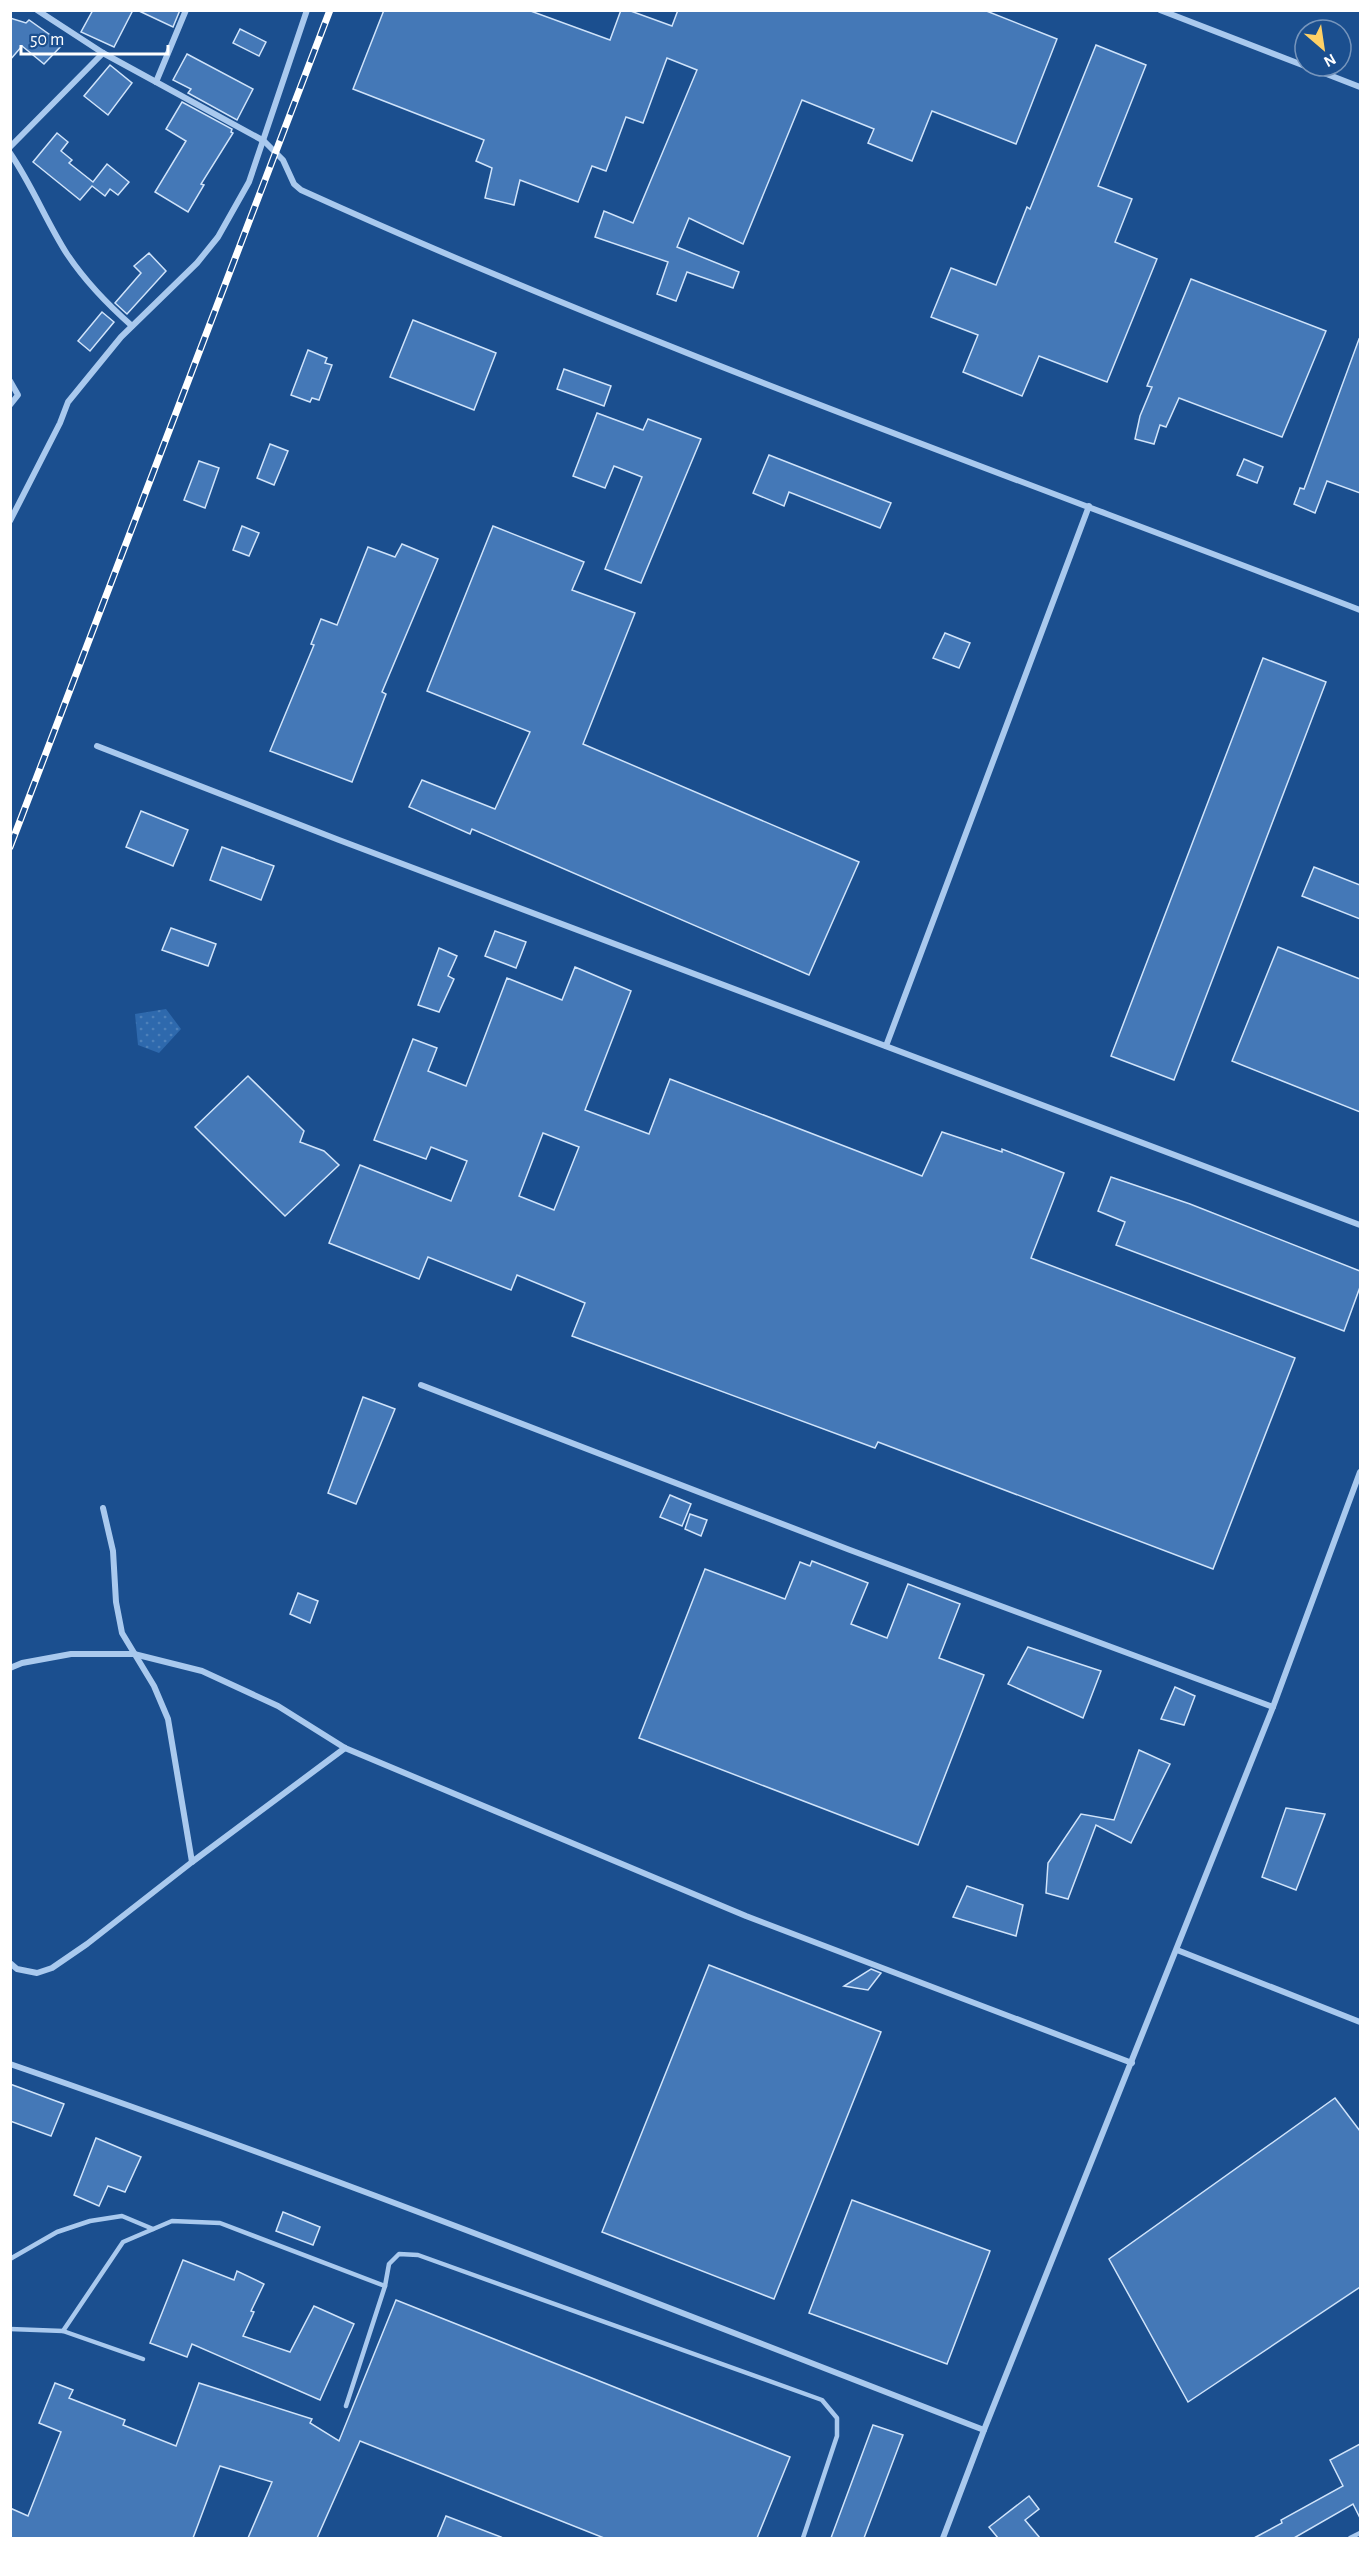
<svg xmlns="http://www.w3.org/2000/svg" width="1371" height="2549" font-family="'Alegreya Sans',sans-serif">
<style>
.grass{fill:url(#grass-dots)}
.building{fill:#4478b7;stroke:#cfe3fa;stroke-width:1.5;fill-rule:evenodd}
.lines{fill:none;stroke-linecap:round;stroke-linejoin:round}
.service{stroke:#a9c9ee;stroke-width:4.5}
.minor{stroke:#a9c9ee;stroke-width:6}
.rail-casing{stroke:#fff;stroke-width:7}
.rail{stroke:#1b4f8f;stroke-width:4.5;stroke-dasharray:14;stroke-linecap:butt}
</style>
<defs>
<pattern id="grass-dots" width="8" height="8" patternUnits="userSpaceOnUse" patternTransform="scale(1.5)"><rect width="8" height="8" fill="#2e69ad"/><path d="M2 2h.1M6 6h.1" fill="none" stroke="#4d80b9" stroke-width="1.8" stroke-linecap="round"/></pattern>
</defs>
<rect width="100%" height="100%" fill="#1b4f8f"/>
<polygon class="grass" points="166,1009 181,1029 159,1053 138,1045 135,1014"/>
<g class="building">
<polygon points="93,10 133,10 114,47 81,32"/>
<polygon points="137,10 180,10 173,27"/>
<polygon points="384,10 528,10 610,40 621,10 628,10 672,26 678,10 984,10 1057,39 1016,144 932,111 912,161 868,143 874,129 802,100 743,244 689,218 677,247 739,272 733,288 687,272 676,301 657,294 668,262 595,237 604,211 633,223 697,70 667,58 643,123 626,117 606,171 592,166 578,202 520,180 514,205 485,198 492,168 476,161 484,140 353,89"/>
<polygon points="10,18 26,23 29,20 63,44 44,64 22,46 10,60"/>
<polygon points="240,29 266,42 259,56 233,43"/>
<polygon points="1096,45 1146,65 1098,186 1132,199 1115,242 1157,259 1107,382 1039,356 1022,396 963,372 978,335 931,317 951,268 996,285 1027,207 1030,209"/>
<polygon points="187,54 253,89 237,120 188,93 191,89 173,80"/>
<polygon points="110,65 132,83 108,115 84,96"/>
<polygon points="182,102 232,129 231,132 233,133 201,184 204,185 188,212 155,192 186,141 166,129"/>
<polygon points="57,133 68,142 61,151 72,160 69,163 93,182 107,164 129,182 118,195 110,189 105,196 92,186 80,200 33,162"/>
<polygon points="149,253 166,271 127,314 115,303 141,273 134,266"/>
<polygon points="1191,279 1326,331 1282,437 1179,398 1166,427 1160,425 1154,444 1135,439 1140,416 1152,387 1147,386"/>
<polygon points="102,312 114,322 90,351 78,341"/>
<polygon points="413,320 496,353 474,410 390,377"/>
<polygon points="1359,339 1360,340 1360,493 1327,481 1315,513 1294,504 1300,488 1304,489"/>
<polygon points="308,350 327,358 325,363 332,365 319,400 312,398 310,402 291,395"/>
<polygon points="564,369 611,386 604,406 557,389"/>
<polygon points="597,413 643,430 648,419 701,439 641,583 605,569 642,477 614,466 605,488 573,476"/>
<polygon points="270,444 288,451 274,485 257,478"/>
<polygon points="769,455 891,503 880,528 789,492 784,506 753,493"/>
<polygon points="1244,459 1263,467 1257,483 1237,475"/>
<polygon points="199,461 219,468 205,508 184,500"/>
<polygon points="242,526 259,533 249,556 233,550"/>
<polygon points="493,526 584,562 572,590 635,613 583,744 859,862 809,975 472,829 470,834 409,807 422,780 495,809 530,732 427,691"/>
<polygon points="402,544 438,559 382,692 386,694 352,782 270,751 314,645 311,644 321,619 337,625 368,547 395,557"/>
<polygon points="945,633 970,643 959,668 933,658"/>
<polygon points="1263,658 1326,682 1174,1080 1111,1056"/>
<polygon points="141,811 188,830 173,866 126,847"/>
<polygon points="222,847 274,866 261,900 210,880"/>
<polygon points="1314,867 1360,885 1360,919 1302,896"/>
<polygon points="171,928 216,944 208,966 162,950"/>
<polygon points="495,931 526,942 516,968 485,956"/>
<polygon points="1278,947 1360,979 1360,1112 1232,1061"/>
<polygon points="439,948 457,956 448,976 454,979 439,1012 418,1005"/>
<path d="M575,967L631,991L585,1110L649,1134L670,1079L922,1176L942,1132L1002,1152V1149L1064,1173L1031,1258L1295,1358L1213,1569L878,1442L875,1448L572,1336L585,1303L517,1275L511,1290L428,1257L419,1279L329,1243L360,1165L451,1201L467,1161L431,1147L426,1159L374,1140L413,1039L437,1048L428,1071L466,1086L507,978L562,1000ZM543,1133L579,1147L554,1210L519,1196Z"/>
<polygon points="248,1076 304,1131 300,1142 324,1151 339,1165 285,1216 195,1127"/>
<polygon points="1111,1177 1190,1204 1360,1271 1360,1287 1344,1331 1116,1245 1125,1222 1098,1211"/>
<polygon points="363,1397 395,1409 356,1504 328,1493"/>
<polygon points="670,1495 691,1504 682,1526 660,1517"/>
<polygon points="690,1514 707,1520 701,1536 685,1529"/>
<polygon points="812,1561 868,1583 851,1624 887,1638 908,1584 960,1604 939,1658 984,1675 918,1845 639,1738 705,1569 785,1599 800,1562 810,1566"/>
<polygon points="298,1593 318,1601 310,1623 290,1614"/>
<polygon points="1028,1647 1101,1671 1083,1718 1008,1684"/>
<polygon points="1175,1687 1195,1696 1184,1725 1161,1719"/>
<polygon points="1139,1750 1170,1764 1131,1843 1096,1825 1068,1899 1046,1893 1048,1863 1081,1814 1114,1820"/>
<polygon points="1286,1808 1325,1814 1296,1890 1262,1877"/>
<polygon points="967,1886 1023,1905 1016,1936 953,1917"/>
<polygon points="709,1965 881,2032 774,2299 602,2232"/>
<polygon points="871,1969 881,1973 868,1990 844,1986"/>
<polygon points="10,2084 64,2104 51,2136 10,2121"/>
<polygon points="1335,2098 1360,2131 1360,2287 1188,2402 1109,2259"/>
<polygon points="96,2138 141,2157 125,2192 108,2186 99,2206 74,2195"/>
<polygon points="852,2200 990,2251 947,2364 809,2313"/>
<polygon points="283,2212 320,2227 313,2245 276,2231"/>
<polygon points="183,2260 234,2280 237,2271 264,2284 251,2311 254,2312 243,2336 290,2352 314,2306 354,2324 320,2400 192,2344 187,2357 150,2343"/>
<polygon points="396,2300 790,2457 757,2538 604,2538 360,2441 317,2538 248,2538 272,2482 220,2466 193,2538 10,2538 10,2508 28,2516 61,2432 39,2423 55,2383 73,2390 69,2398 125,2420 123,2425 176,2446 199,2383 312,2419 310,2423 339,2441"/>
<polygon points="873,2425 903,2435 864,2538 831,2538"/>
<polygon points="1360,2444 1360,2518 1353,2504 1294,2538 1254,2538 1282,2523 1281,2520 1343,2486 1330,2460"/>
<polygon points="1029,2496 1039,2509 1025,2520 1040,2538 998,2538 989,2527"/>
<polygon points="446,2516 501,2537 500,2538 437,2538"/>
</g>
<g class="lines">
<g class="service">
<polyline points="10,2259 57,2232 90,2221 122,2216 153,2229"/>
<polyline points="10,2329 63,2331 143,2359"/>
<polyline points="63,2331 123,2242 172,2221 220,2223 385,2286"/>
<polyline points="346,2406 385,2286 389,2264 399,2254 418,2255 822,2400 837,2418 837,2436 803,2538"/>
<polyline points="1350,2538 1360,2533"/>
</g>
<g class="minor">
<path d="M37,10L103,53L264,141L283,160L294,184L301,190C647,347 1006,474 1360,610"/>
<polyline points="1160,10 1305,66"/>
<polyline points="1306,66 1360,87"/>
<polyline points="156,82 186,10"/>
<polyline points="10,147 103,53"/>
<path d="M10,153C32,185 46,221 67,254C85,281 107,304 132,326"/>
<polyline points="10,381 18,395 10,405"/>
<polyline points="10,521 60,423 68,402 121,337 197,263 218,237 249,182 307,10"/>
<polyline points="97,746 339,840 1360,1225"/>
<polyline points="886,1046 1089,506"/>
<polyline points="421,1385 850,1550 1273,1707"/>
<polyline points="103,1508 113,1551 116,1602 122,1633 154,1686 168,1719 192,1862"/>
<polyline points="10,1668 22,1663 71,1654 134,1654 202,1671 278,1706 345,1748 746,1916 1132,2063"/>
<polyline points="1177,1950 1360,2022"/>
<polyline points="10,1963 17,1969 37,1973 52,1968 87,1944 192,1862 345,1748"/>
<path d="M10,2064C338,2177 661,2305 984,2430"/>
<polyline points="943,2538 984,2430 1273,1707 1360,1472"/>
</g>
<defs>
<polyline id="rail" points="10,847 330,10"/>
</defs>
<use href="#rail" class="rail-casing"/>
<use href="#rail" class="rail"/>
</g>
<rect width="1371" height="2549" fill="none" stroke="#ffffff" stroke-width="24"/>
<g transform="translate(1323 48) rotate(151)"><circle r="28" fill="#1b4f8f" stroke="#7695bc" stroke-width="1.5"/>
<path d="M0-4.5L10 22L0 15L-10 22Z" fill="#ffd166"/>
<text y="-9" font-size="16" font-weight="bold" text-anchor="middle" fill="#ffffff">N</text>
</g>
<path d="M21 45v9h147v-9" fill="none" stroke="#ffffff" stroke-width="3"/>
<text x="30" y="45" font-size="18" fill="#ffffff" stroke="#1b4f8f" stroke-width="4.5" paint-order="stroke">50 m</text>
</svg>
